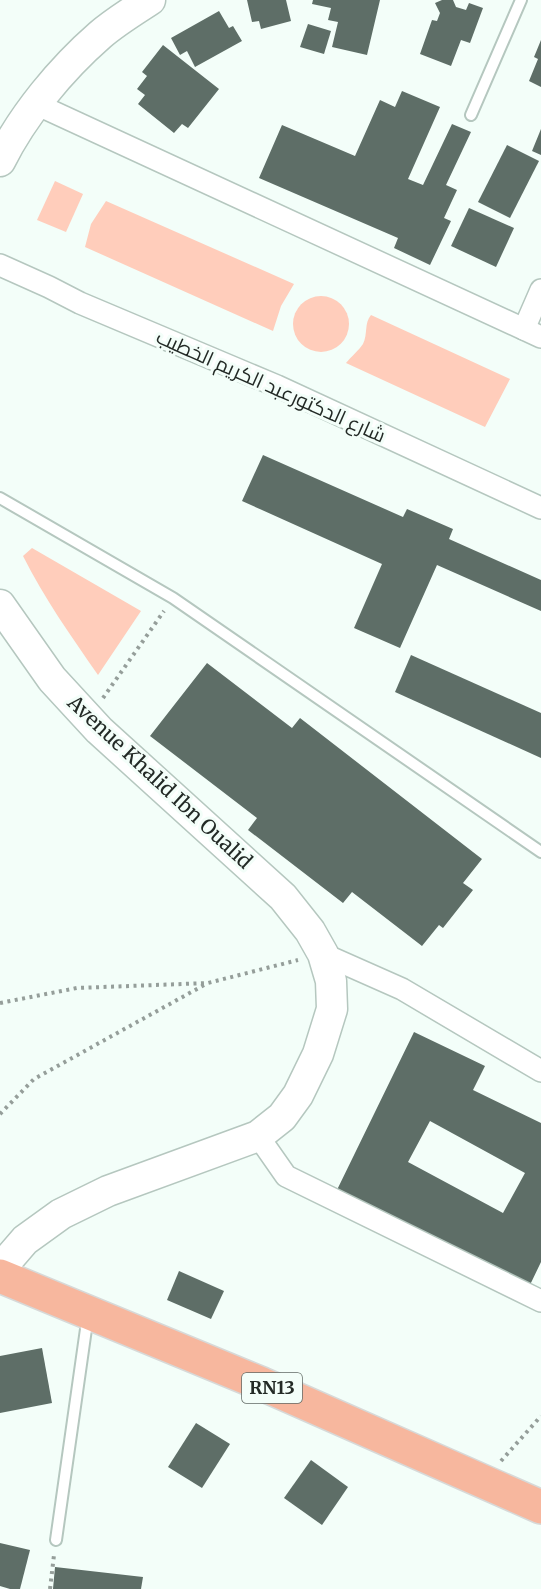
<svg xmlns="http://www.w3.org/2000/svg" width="541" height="1589" font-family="Merriweather,Cairo,serif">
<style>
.green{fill:#ffcdbb}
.building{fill:#5e6e67;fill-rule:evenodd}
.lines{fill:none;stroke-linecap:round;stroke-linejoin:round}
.lane-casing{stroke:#b5c7bf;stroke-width:14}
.street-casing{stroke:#b5c7bf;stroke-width:24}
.secondary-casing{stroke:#b5c7bf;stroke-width:33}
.primary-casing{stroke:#d7d9d8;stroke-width:36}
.path{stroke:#959e9a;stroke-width:4;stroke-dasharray:3 4.5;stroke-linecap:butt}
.lane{stroke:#fff;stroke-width:10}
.street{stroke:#fff;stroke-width:21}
.secondary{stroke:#fff;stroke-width:30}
.primary{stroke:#f7b79e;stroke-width:33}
.labels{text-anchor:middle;stroke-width:6;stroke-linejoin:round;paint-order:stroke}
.shield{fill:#f3fef9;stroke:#616a65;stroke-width:1.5}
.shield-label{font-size:18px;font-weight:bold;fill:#232a26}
.street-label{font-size:20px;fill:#232a26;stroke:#f3fef9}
</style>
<rect width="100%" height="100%" fill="#f3fef9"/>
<g class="green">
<polygon points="55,181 83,194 66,232 37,220"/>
<polygon points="106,201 294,284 281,306 273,331 85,247 91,224"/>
<circle cx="321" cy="324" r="28"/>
<path d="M371,315L510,379L485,427L346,363C351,357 359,350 363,344C368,334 364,323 371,315Z"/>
<path d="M32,548L141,611L98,675C71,636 44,598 23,556Z"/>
</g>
<g class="building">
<polygon points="247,0 286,0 291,21 261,29 259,21 252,22"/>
<polygon points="313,0 380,0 367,55 332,47 338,22 328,20 331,8 312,4"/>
<polygon points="442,0 453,0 456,7 466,10 469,3 483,8 470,43 461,40 451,66 420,54 432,20 437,21 440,13 435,3"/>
<polygon points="219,11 229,28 233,26 242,41 195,67 187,51 180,55 171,38"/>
<polygon points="308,24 331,31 324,54 300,47"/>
<polygon points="541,40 541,87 529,81 538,59 534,57"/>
<polygon points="163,45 219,89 188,128 182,124 174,133 138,104 145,95 137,89 147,76 142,72"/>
<polygon points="402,91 440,107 408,179 423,185 452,124 471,132 446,185 457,190 444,218 451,221 430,265 394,248 398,238 259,178 282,125 355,156 380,100 395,107"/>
<polygon points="541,129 541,155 532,151"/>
<polygon points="507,145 539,161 510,218 478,202"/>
<polygon points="469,208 514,228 496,267 451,246"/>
<polygon points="263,455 403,517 407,509 453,529 449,539 541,580 541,611 437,565 400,648 354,628 382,564 242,501"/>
<polygon points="411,655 541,713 541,758 395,692"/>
<polygon points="207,663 292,728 300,718 482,859 463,883 473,890 443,928 439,925 422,946 352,892 343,903 248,830 257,818 150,736"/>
<path d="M414,1032L485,1066L473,1090L541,1123V1262L529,1287L335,1194ZM430,1121L525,1173L503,1213L408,1162Z"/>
<polygon points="179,1271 224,1291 211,1319 167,1300"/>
<polygon points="42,1348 52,1403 0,1413 0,1356"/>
<polygon points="196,1423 230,1444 202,1488 168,1467"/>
<polygon points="311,1460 348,1487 322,1525 284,1498"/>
<polygon points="0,1543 30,1550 20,1589 10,1589 0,1586"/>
<polygon points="55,1567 143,1577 141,1589 53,1589"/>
</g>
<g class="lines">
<defs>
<g id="lane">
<polyline points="471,115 521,0"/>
<polyline points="0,498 173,598 541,852"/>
<polyline points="56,1540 88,1315"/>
</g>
<g id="street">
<polyline points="36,104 541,337"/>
<polyline points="0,265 49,287 80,303 277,386 541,508"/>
<polyline points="524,329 541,290"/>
<polyline points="323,954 402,989 541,1071"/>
<polyline points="258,1136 286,1176 541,1301"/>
</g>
<g id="secondary">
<path d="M0,161C23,115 61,69 100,35C115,22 133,11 150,0"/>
<polyline points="0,605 52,679 99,730 283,897 310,931 323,954 331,981 332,1009 318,1054 298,1095 282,1117 258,1136 108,1191 61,1214 25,1240 0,1269"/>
</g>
<polyline id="primary" points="0,1276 262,1384 541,1507"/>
</defs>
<use href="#lane" class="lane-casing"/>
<use href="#street" class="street-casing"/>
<use href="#secondary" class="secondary-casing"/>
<use href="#primary" class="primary-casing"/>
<g class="path">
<polyline points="103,698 164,611"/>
<polyline points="0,1003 77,988 208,983 298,960"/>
<polyline points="0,1114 34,1079 206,984"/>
<polyline points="501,1461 541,1416"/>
<polyline points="50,1589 54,1555"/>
</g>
<use href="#lane" class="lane"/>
<use href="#street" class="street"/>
<use href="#secondary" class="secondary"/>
<use href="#primary" class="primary"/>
</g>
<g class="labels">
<rect class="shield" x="242" y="1373" width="60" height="30" rx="4.5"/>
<g class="shield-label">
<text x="272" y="1394">RN13</text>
</g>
<g class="street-label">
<text transform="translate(271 386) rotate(24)" y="7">شارع الدكتورعبد الكريم الخطيب</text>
<text transform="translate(160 782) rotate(43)" y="7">Avenue Khalid Ibn Oualid</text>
</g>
</g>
</svg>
